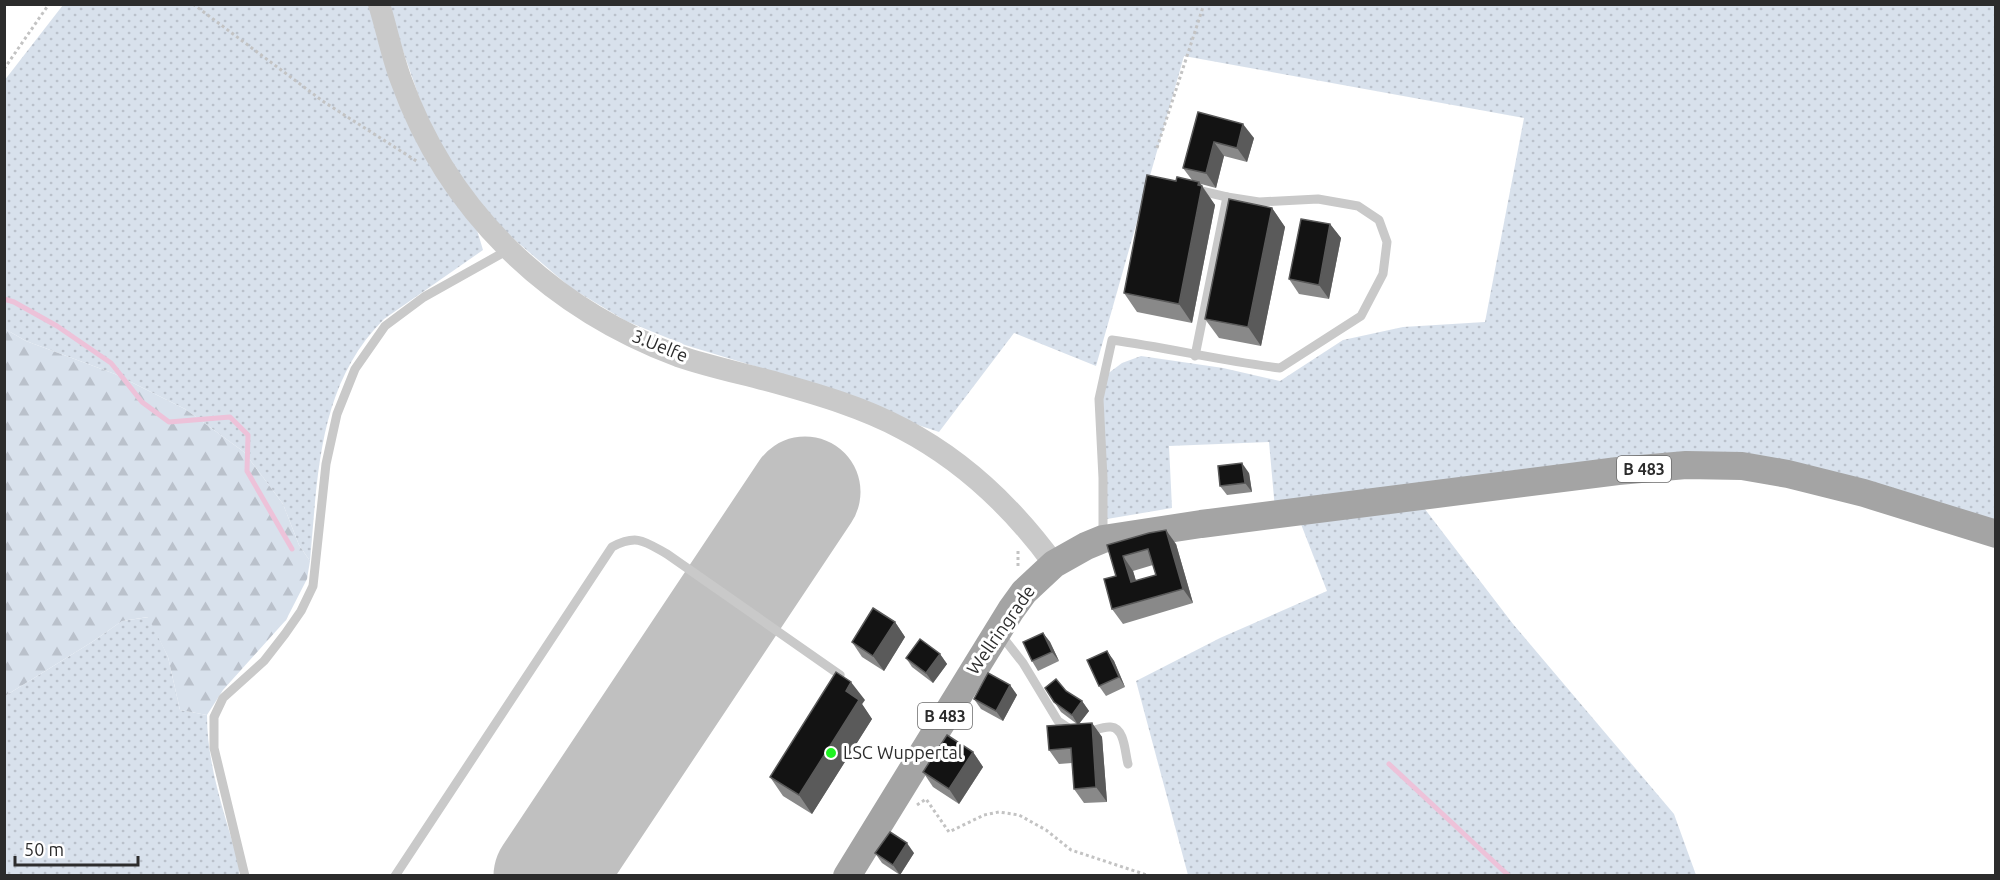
<svg xmlns="http://www.w3.org/2000/svg" width="2000" height="880" font-family="Ubuntu,sans-serif">
<style>
.grass{fill:url(#grass-dots)}
.forest{fill:url(#forest-firs)}
.lines{fill:none;stroke-linecap:round;stroke-linejoin:round}
.stream{stroke:#edc2d9;stroke-width:5}
.runway{stroke:#c0c0c0;stroke-width:111}
.path{stroke:#c3c3c3;stroke-width:3;stroke-dasharray:3 3;stroke-linecap:butt}
.service{stroke:#c9c9c9;stroke-width:9}
.tertiary{stroke:#c9c9c9;stroke-width:22}
.primary{stroke:#a4a4a4;stroke-width:28}
.wall{fill:#898989;fill-rule:evenodd}
.shaded-wall{fill:#5a5a5a}
.building{fill:#131313;stroke:#5a5a5a;stroke-width:1.5;fill-rule:evenodd}
.poi-dot{fill:#1ef322;stroke:#fff;stroke-width:2}
.labels{text-anchor:middle;stroke-width:6;stroke-linejoin:round;paint-order:stroke}
.shield{fill:#fff;stroke:#6b6b6b;stroke-width:1.5}
.shield-label{font-size:16px;font-weight:bold;fill:#2c2c2c}
.street-label{font-size:18px;fill:#2c2c2c;stroke:#fff}
.poi-label{font-size:18px;fill:#2c2c2c;stroke:#fff;text-anchor:start}
</style>
<defs>
<pattern id="grass-dots" width="8" height="8" patternUnits="userSpaceOnUse" patternTransform="scale(1.5)"><rect width="8" height="8" fill="#d8e1ec"/><path d="M2 2h.1M6 6h.1" fill="none" stroke="#bac1cb" stroke-width="1.8" stroke-linecap="round"/></pattern>
<pattern id="forest-firs" width="22" height="20" patternUnits="userSpaceOnUse" patternTransform="scale(1.5)"><rect width="22" height="20" fill="#d8e1ec"/><path d="M5 1l3.5 6h-7zM16 11l3.5 6h-7z" fill="#bac1cb"/></pattern>
</defs>
<rect width="100%" height="100%" fill="#fff"/>
<g class="grass">
<path d="M63,5H370L477,230L483,250L384,319C318,385 318,474 310,561L299,545L283,504L244,452L185,409L115,374L26,341L5,329L4,81Z"/>
<polygon points="387,5 1995,5 1995,528 1791,470 1275,509 1269,442 1169,446 1172,508 1107,519 1102,399 1106,375 1122,363 1141,356 1223,368 1280,381 1343,340 1403,327 1485,322 1524,118 1184,56 1096,366 1014,333 939,432 906,421 850,395 685,345 626,321 571,288 495,223 457,173 426,117"/>
<polygon points="1421,504 1513,624 1674,814 1696,875 1188,875 1136,681 1220,638 1327,591 1299,519"/>
<path d="M149,617L168,657L180,710L207,715C207,766 225,815 239,864V875L5,876V696L92,642L122,621Z"/>
</g>
<polygon class="forest" points="5,329 26,341 115,374 185,409 244,452 283,504 299,545 310,561 307,579 286,620 223,690 207,715 180,710 168,657 148,617 122,621 92,642 5,696"/>
<g class="lines">
<g class="stream">
<polyline points="4,299 14,302 57,326 111,363 142,402 169,422 230,417 248,435 247,471 292,549"/>
<polyline points="1389,764 1509,876"/>
</g>
<polyline class="runway" points="549,876 805,492"/>
<g class="path">
<polyline points="193,4 324,102 418,162"/>
<polyline points="4,69 49,4"/>
<polyline points="1157,148 1204,4"/>
<polyline points="1018,566 1018,549"/>
<polyline points="917,805 926,799 949,832 984,815 999,812 1019,815 1046,830 1071,850 1150,876"/>
</g>
<g class="service">
<polyline points="1197,190 1227,197"/>
<path d="M1103,536V478L1099,399L1112,340C1169,348 1223,361 1280,368L1361,316L1383,274L1387,242L1379,220L1358,206L1318,199L1259,202L1227,197L1195,356"/>
<polyline points="1001,635 1023,663 1058,721 1073,731"/>
<path d="M1087,732C1094,731 1103,726 1111,727C1125,728 1125,754 1128,764"/>
<polyline points="245,876 214,748 214,717 223,698 264,661 285,634 301,611 313,586 326,464 337,414 355,369 385,326 424,297 508,250"/>
<path d="M395,876L612,547C637,534 644,541 667,554L840,675L835,683"/>
</g>
<path class="tertiary" d="M379,4C387,30 392,56 401,80C448,211 548,307 678,356C710,367 745,374 777,383C820,395 864,408 903,429C964,461 1014,509 1054,564"/>
<polyline class="primary" points="847,876 1011,610 1024,592 1054,564 1086,546 1103,539 1201,524 1618,471 1686,465 1742,466 1788,474 1864,493 1996,534"/>
</g>
<g class="wall">
<polygon points="1198,112 1254,138 1247,162 1224,156 1216,188 1201,184 1215,205 1192,323 1137,312 1124,293 1176,181 1192,180 1183,168"/>
<polygon points="1272,208 1285,227 1261,346 1219,338 1205,319"/>
<polygon points="1330,224 1341,238 1329,299 1299,294 1289,279"/>
<polygon points="1249,473 1252,492 1227,495 1220,486"/>
<path d="M1176,544L1193,603L1123,624L1112,609L1116,576L1107,545ZM1153,565L1156,575L1136,581L1133,571Z"/>
<polygon points="895,622 905,637 884,671 862,657 852,642"/>
<polygon points="1043,633 1050,642 1059,661 1038,671 1032,661"/>
<polygon points="1107,651 1114,661 1125,687 1106,696 1099,686"/>
<polygon points="940,654 947,664 933,683 912,667 906,658"/>
<polygon points="1010,685 1017,695 1003,721 981,709 974,699"/>
<polygon points="1045,688 1066,691 1082,701 1089,711 1079,724 1092,723 1102,737 1107,802 1084,803 1074,789 1072,763 1059,764 1049,750 1077,724 1061,712"/>
<polygon points="865,700 862,704 872,719 812,814 783,796 770,777"/>
<polygon points="973,752 983,767 959,804 933,787 923,772"/>
<polygon points="875,853 914,853 900,875 882,863"/>
</g>
<g class="shaded-wall">
<polygon points="1243,124 1254,138 1247,162 1237,148"/>
<polygon points="1214,142 1224,156 1216,188 1206,173"/>
<polygon points="1199,182 1215,205 1192,323 1179,304"/>
<polygon points="1272,208 1285,227 1261,346 1248,327"/>
<polygon points="1330,224 1341,238 1329,299 1319,285"/>
<polygon points="1242,463 1249,473 1252,492 1245,483"/>
<polygon points="1166,530 1176,544 1193,603 1183,589"/>
<polygon points="1123,556 1133,571 1141,597 1131,582"/>
<polygon points="895,622 905,637 884,671 873,656"/>
<polygon points="1043,633 1050,642 1059,661 1052,652"/>
<polygon points="1107,651 1114,661 1125,687 1119,677"/>
<polygon points="940,654 947,664 933,683 926,673"/>
<polygon points="851,682 865,700 862,704 872,719 812,814 799,795 846,691"/>
<polygon points="1010,685 1017,695 1003,721 996,711"/>
<polygon points="1082,701 1089,711 1078,725 1072,715"/>
<polygon points="1092,723 1102,737 1107,802 1096,787"/>
<polygon points="973,752 983,767 959,804 949,789"/>
<polygon points="907,843 914,853 900,875 893,865"/>
</g>
<g class="building">
<polygon points="1198,112 1243,124 1237,148 1214,142 1206,173 1183,168"/>
<polygon points="1147,175 1176,181 1177,177 1199,182 1198,185 1202,186 1179,304 1124,293"/>
<polygon points="1229,199 1272,208 1248,327 1205,319"/>
<polygon points="1301,219 1330,224 1319,285 1289,279"/>
<polygon points="1242,463 1245,483 1220,486 1218,466"/>
<path d="M1166,530L1183,589L1112,609L1104,579L1116,576L1107,545L1149,533ZM1148,549L1156,575L1131,582L1123,556Z"/>
<polygon points="873,608 895,622 873,656 852,642"/>
<polygon points="1043,633 1052,652 1032,661 1023,642"/>
<polygon points="920,639 940,654 926,673 906,658"/>
<polygon points="1107,651 1119,677 1099,686 1087,660"/>
<polygon points="836,672 851,682 846,691 859,700 799,795 770,777"/>
<polygon points="988,673 1010,685 996,711 974,699"/>
<polygon points="1056,679 1066,691 1082,701 1072,715 1054,702 1045,688"/>
<polygon points="1092,723 1096,787 1074,789 1071,748 1049,750 1047,726"/>
<polygon points="947,735 973,752 949,789 923,772"/>
<polygon points="890,832 907,843 893,865 875,853"/>
</g>
<circle class="poi-dot" cx="831" cy="753" r="6"/>
<g class="labels">
<g class="shield">
<rect x="1617" y="456" width="54" height="26" rx="4.5"/>
<rect x="918" y="703" width="54" height="26" rx="4.5"/>
</g>
<g class="shield-label">
<text x="1644" y="475">B 483</text>
<text x="945" y="722">B 483</text>
</g>
<g class="street-label">
<text transform="translate(660 346) rotate(22)" y="6">3.Uelfe</text>
<text transform="translate(1001 630) rotate(-55)" y="6">Wellringrade</text>
</g>
<g class="poi-label">
<text x="843" y="759">LSC Wuppertal</text>
</g>
</g>
<rect width="2000" height="880" fill="none" stroke="#2c2c2c" stroke-width="12"/>
<path d="M15 856v9h123v-9" fill="none" stroke="#2c2c2c" stroke-width="3"/>
<text x="24" y="856" font-size="18" fill="#2c2c2c" stroke="#ffffff" stroke-width="4.5" paint-order="stroke">50 m</text>
</svg>
